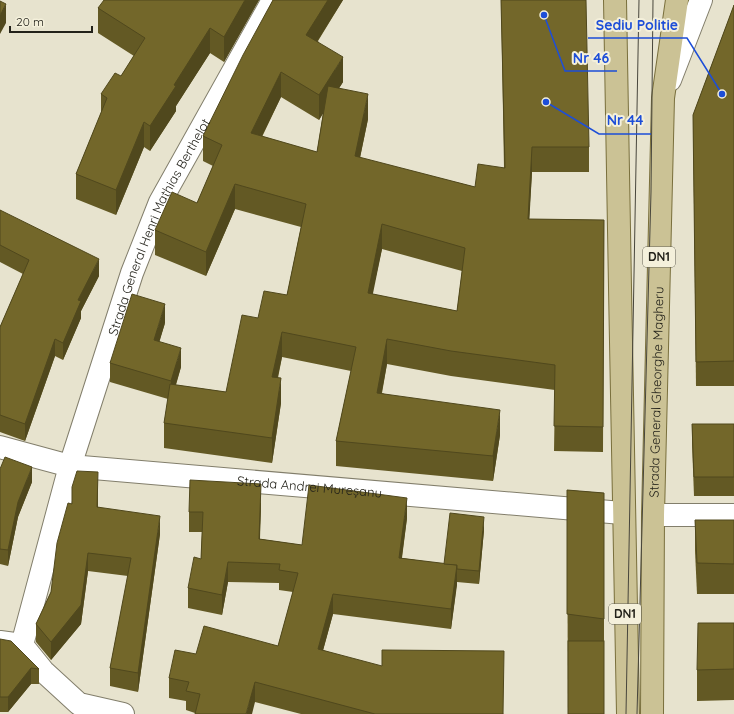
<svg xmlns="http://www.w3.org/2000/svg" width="734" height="714" font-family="Quicksand,sans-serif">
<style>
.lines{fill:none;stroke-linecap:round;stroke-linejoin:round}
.street-casing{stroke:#827e6b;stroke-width:24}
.primary-casing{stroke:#796f3c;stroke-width:24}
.street{stroke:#fff;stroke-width:22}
.primary{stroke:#cbc295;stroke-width:22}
.tram{stroke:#48463c;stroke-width:1}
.wall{fill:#635924;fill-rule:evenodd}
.shaded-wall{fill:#50481d}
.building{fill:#73672a;stroke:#50481d;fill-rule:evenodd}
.labels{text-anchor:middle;stroke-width:4;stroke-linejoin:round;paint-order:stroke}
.shield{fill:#f4f0db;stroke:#626054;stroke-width:1}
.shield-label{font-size:12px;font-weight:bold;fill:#23221a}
.street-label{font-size:13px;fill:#23221a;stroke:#f4f0db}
.leader{fill:none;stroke:#1d4ed8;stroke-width:1.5}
.callout-dot{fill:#1d4ed8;stroke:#f4f0db;stroke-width:1.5}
.callout-label{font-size:14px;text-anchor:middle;font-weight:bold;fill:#1d4ed8;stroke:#f4f0db;stroke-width:4;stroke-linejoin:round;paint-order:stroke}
</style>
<rect width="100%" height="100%" fill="#e7e3ce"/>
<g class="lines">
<defs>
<g id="street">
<polyline points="670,80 701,0"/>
<path id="s1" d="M0,447L70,466L622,513"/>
<polyline points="653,515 734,515"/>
<polyline points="0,642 22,645 43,671 79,704 123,714"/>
<path id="s2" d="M22,645L70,466L132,273L160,202L273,0"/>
</g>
<g id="primary">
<path d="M615,0C620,238 622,476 628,714"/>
<path id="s3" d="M652,714L653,515L663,98L677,0"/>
</g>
</defs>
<use href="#street" class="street-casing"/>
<use href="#primary" class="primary-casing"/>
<use href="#street" class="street"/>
<use href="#primary" class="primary"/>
<g class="tram">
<polyline points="626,714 639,0"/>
<polyline points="637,714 651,192 653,0"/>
</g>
</g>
<g class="wall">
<polygon points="259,0 224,62 210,53 176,106 176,111 150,151 144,147 116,215 76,199 76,174 101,113 101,94 121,76 134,56 98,33 98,8"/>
<path d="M273,0H343L318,41L343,82L339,88L368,119L360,158L475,187L504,168L501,0L589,147V172H532L529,219L604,220L603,452L554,451L555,390L451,376L387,364L382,393L500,435L493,481L336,466V441L351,371L282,357L278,378L281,403L272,463L164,448V423L168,399L110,382V363L165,323L159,342L181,367L176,385L226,392L258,318L287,295L301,227L235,209L206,276L155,255V230L197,203L213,166L203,161V136ZM281,97L319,120L323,113L317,152L262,137ZM382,249L462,271L457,311L372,294Z"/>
<polygon points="734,5 734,386 696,386 693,115"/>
<polygon points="0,210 99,276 81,311 81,318 63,360 55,356 25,441 0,432 0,327 23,274 0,262"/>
<polygon points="692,424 734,424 734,496 694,496 692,443"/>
<polygon points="0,469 32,482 18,517 8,566 0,564"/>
<polygon points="98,490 98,507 160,534 138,692 110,686 110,668 128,576 88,571 81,624 51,660 36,642 36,624 51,592 72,504"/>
<polygon points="567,490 604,493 604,714 568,714"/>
<polygon points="261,503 260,539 302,545 407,518 402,558 444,564 484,530 479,584 457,582 451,629 333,614 323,650 504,714 301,714 255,702 195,713 186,710 186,701 169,698 169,678 196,654 278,646 293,592 279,590 279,583 228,582 222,615 188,608 188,588 201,559 202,532 189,532 189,512"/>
<polygon points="695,520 734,520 734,594 697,594 695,551"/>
<polygon points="734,623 734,700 697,701 697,670"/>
<polygon points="0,639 39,669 39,684 31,684 8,712 0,712"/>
</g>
<g class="shaded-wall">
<polygon points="245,0 259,0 224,62 224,37"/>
<polygon points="328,0 343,0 306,59 306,35"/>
<polygon points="6,4 6,23 0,34 0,15"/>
<polygon points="210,28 210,53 176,106 176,111 150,151 150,126 174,85"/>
<polygon points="343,57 343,82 319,120 319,95"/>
<polygon points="281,72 281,97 251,158 251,133"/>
<polygon points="368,94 368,119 355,181 355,156"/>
<polygon points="144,122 144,147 116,215 116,190"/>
<polygon points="532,147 532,172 528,244 528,219"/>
<polygon points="235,184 235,209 206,276 206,252"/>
<polygon points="382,224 382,249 368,318 368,293"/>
<polygon points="99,259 99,276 81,311 81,318 63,360 63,343 78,300"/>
<polygon points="165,304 165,323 154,360 154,340"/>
<polygon points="282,332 282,357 272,402 272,377"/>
<polygon points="55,339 55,356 25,441 25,424"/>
<polygon points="387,339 387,364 377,417 377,393"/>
<polygon points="181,348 181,367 171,400 171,381"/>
<polygon points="281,378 281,403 272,463 272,438"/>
<polygon points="500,410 500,435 493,481 493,456"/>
<polygon points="32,467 32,482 18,517 8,566 8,550 18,502"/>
<polygon points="98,472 98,490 97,526 97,507"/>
<polygon points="261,484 261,503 259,559 259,539"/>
<polygon points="407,498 407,518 399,578 399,558"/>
<polygon points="160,516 160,534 138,692 138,673"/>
<polygon points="484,517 484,530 479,584 479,571"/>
<polygon points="88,553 88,571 81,624 51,660 51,642"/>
<polygon points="228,562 228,582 222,615 222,595"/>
<polygon points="457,565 457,585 451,629 451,609"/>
<polygon points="333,594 333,614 318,669 318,649"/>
<polygon points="31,668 31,684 8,712 8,697"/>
<polygon points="255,682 255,702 252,714 246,714"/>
</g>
<g class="building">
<polygon points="104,0 245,0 224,37 210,28 174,85 176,86 150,126 144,122 116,190 76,174 107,98 101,94 115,73 121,76 145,38 98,8"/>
<path d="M273,0H328L306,35L343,57L319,95L281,72L251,133L317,152L328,86L368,94L355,156L475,187L478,164L505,168L501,0H586L589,147H532L528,219L604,220L603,427L554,426L555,365L451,351L387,339L377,393L500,410L493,456L336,441L356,347L282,332L272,377L281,378L272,438L164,423L170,384L226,392L242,315L258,318L264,291L287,295L306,204L235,184L206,252L155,230L172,192L197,203L222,145L203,136L243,55ZM382,224L465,248L457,311L368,293Z"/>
<polygon points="0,1 6,4 0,15"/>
<polygon points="734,5 734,361 696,362 693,115"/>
<polygon points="0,210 99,259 78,300 81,301 63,343 55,339 25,424 0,415 0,327 29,260 0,245"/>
<polygon points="132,294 165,304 154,340 181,348 171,381 110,363"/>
<polygon points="692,424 734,424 734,477 694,477"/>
<polygon points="5,457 32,467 18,502 8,550 0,549 0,469"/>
<polygon points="77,471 98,472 97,507 160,516 138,673 110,668 131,558 88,553 81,605 51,642 36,624 51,592 57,543 68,503 72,504 72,487"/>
<polygon points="190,480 261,484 259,539 302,545 309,485 407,498 399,558 457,565 451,609 333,594 318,649 382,666 382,650 504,651 503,714 375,714 255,682 246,714 195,714 200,694 186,691 189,682 169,678 175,650 196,654 204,626 278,646 298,573 279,570 280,564 228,562 222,595 188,588 194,557 201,559 203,512 189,512"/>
<polygon points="567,490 604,493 604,619 567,614"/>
<polygon points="450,513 484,517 479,571 457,569 457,565 444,564"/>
<polygon points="695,520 734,520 734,564 697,563"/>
<polygon points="698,623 734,623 734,669 697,670"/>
<polygon points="0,639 11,641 39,669 31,668 8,697 0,697"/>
<rect x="568" y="641" width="36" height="73"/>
</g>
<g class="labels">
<g class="shield">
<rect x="643" y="247" width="32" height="20" rx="3"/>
<rect x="609" y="604" width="32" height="20" rx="3"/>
</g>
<g class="shield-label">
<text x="659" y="261">DN1</text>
<text x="625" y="618">DN1</text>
</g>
<g class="street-label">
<text dy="5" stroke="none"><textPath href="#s2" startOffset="441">Strada General Henri Mathias Berthelot</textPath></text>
<text dy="5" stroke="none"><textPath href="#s3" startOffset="322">Strada General Gheorghe Magheru</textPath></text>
<text dy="5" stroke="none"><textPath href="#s1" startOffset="313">Strada Andrei Mureșanu</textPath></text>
</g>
</g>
<path class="leader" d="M722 94L687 38H588M544 15L565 71H617M546 102L599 134H651"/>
<g class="callout-dot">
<circle cx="722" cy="94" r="4"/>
<circle cx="544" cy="15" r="4"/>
<circle cx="546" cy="102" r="4"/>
</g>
<g class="callout-label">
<text x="637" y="30">Sediu Politie</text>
<text x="591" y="63">Nr 46</text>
<text x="625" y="125">Nr 44</text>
</g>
<path d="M10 26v6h82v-6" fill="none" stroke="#23221a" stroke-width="2"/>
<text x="16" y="26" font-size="12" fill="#23221a" stroke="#f4f0db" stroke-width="3" paint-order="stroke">20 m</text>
</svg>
